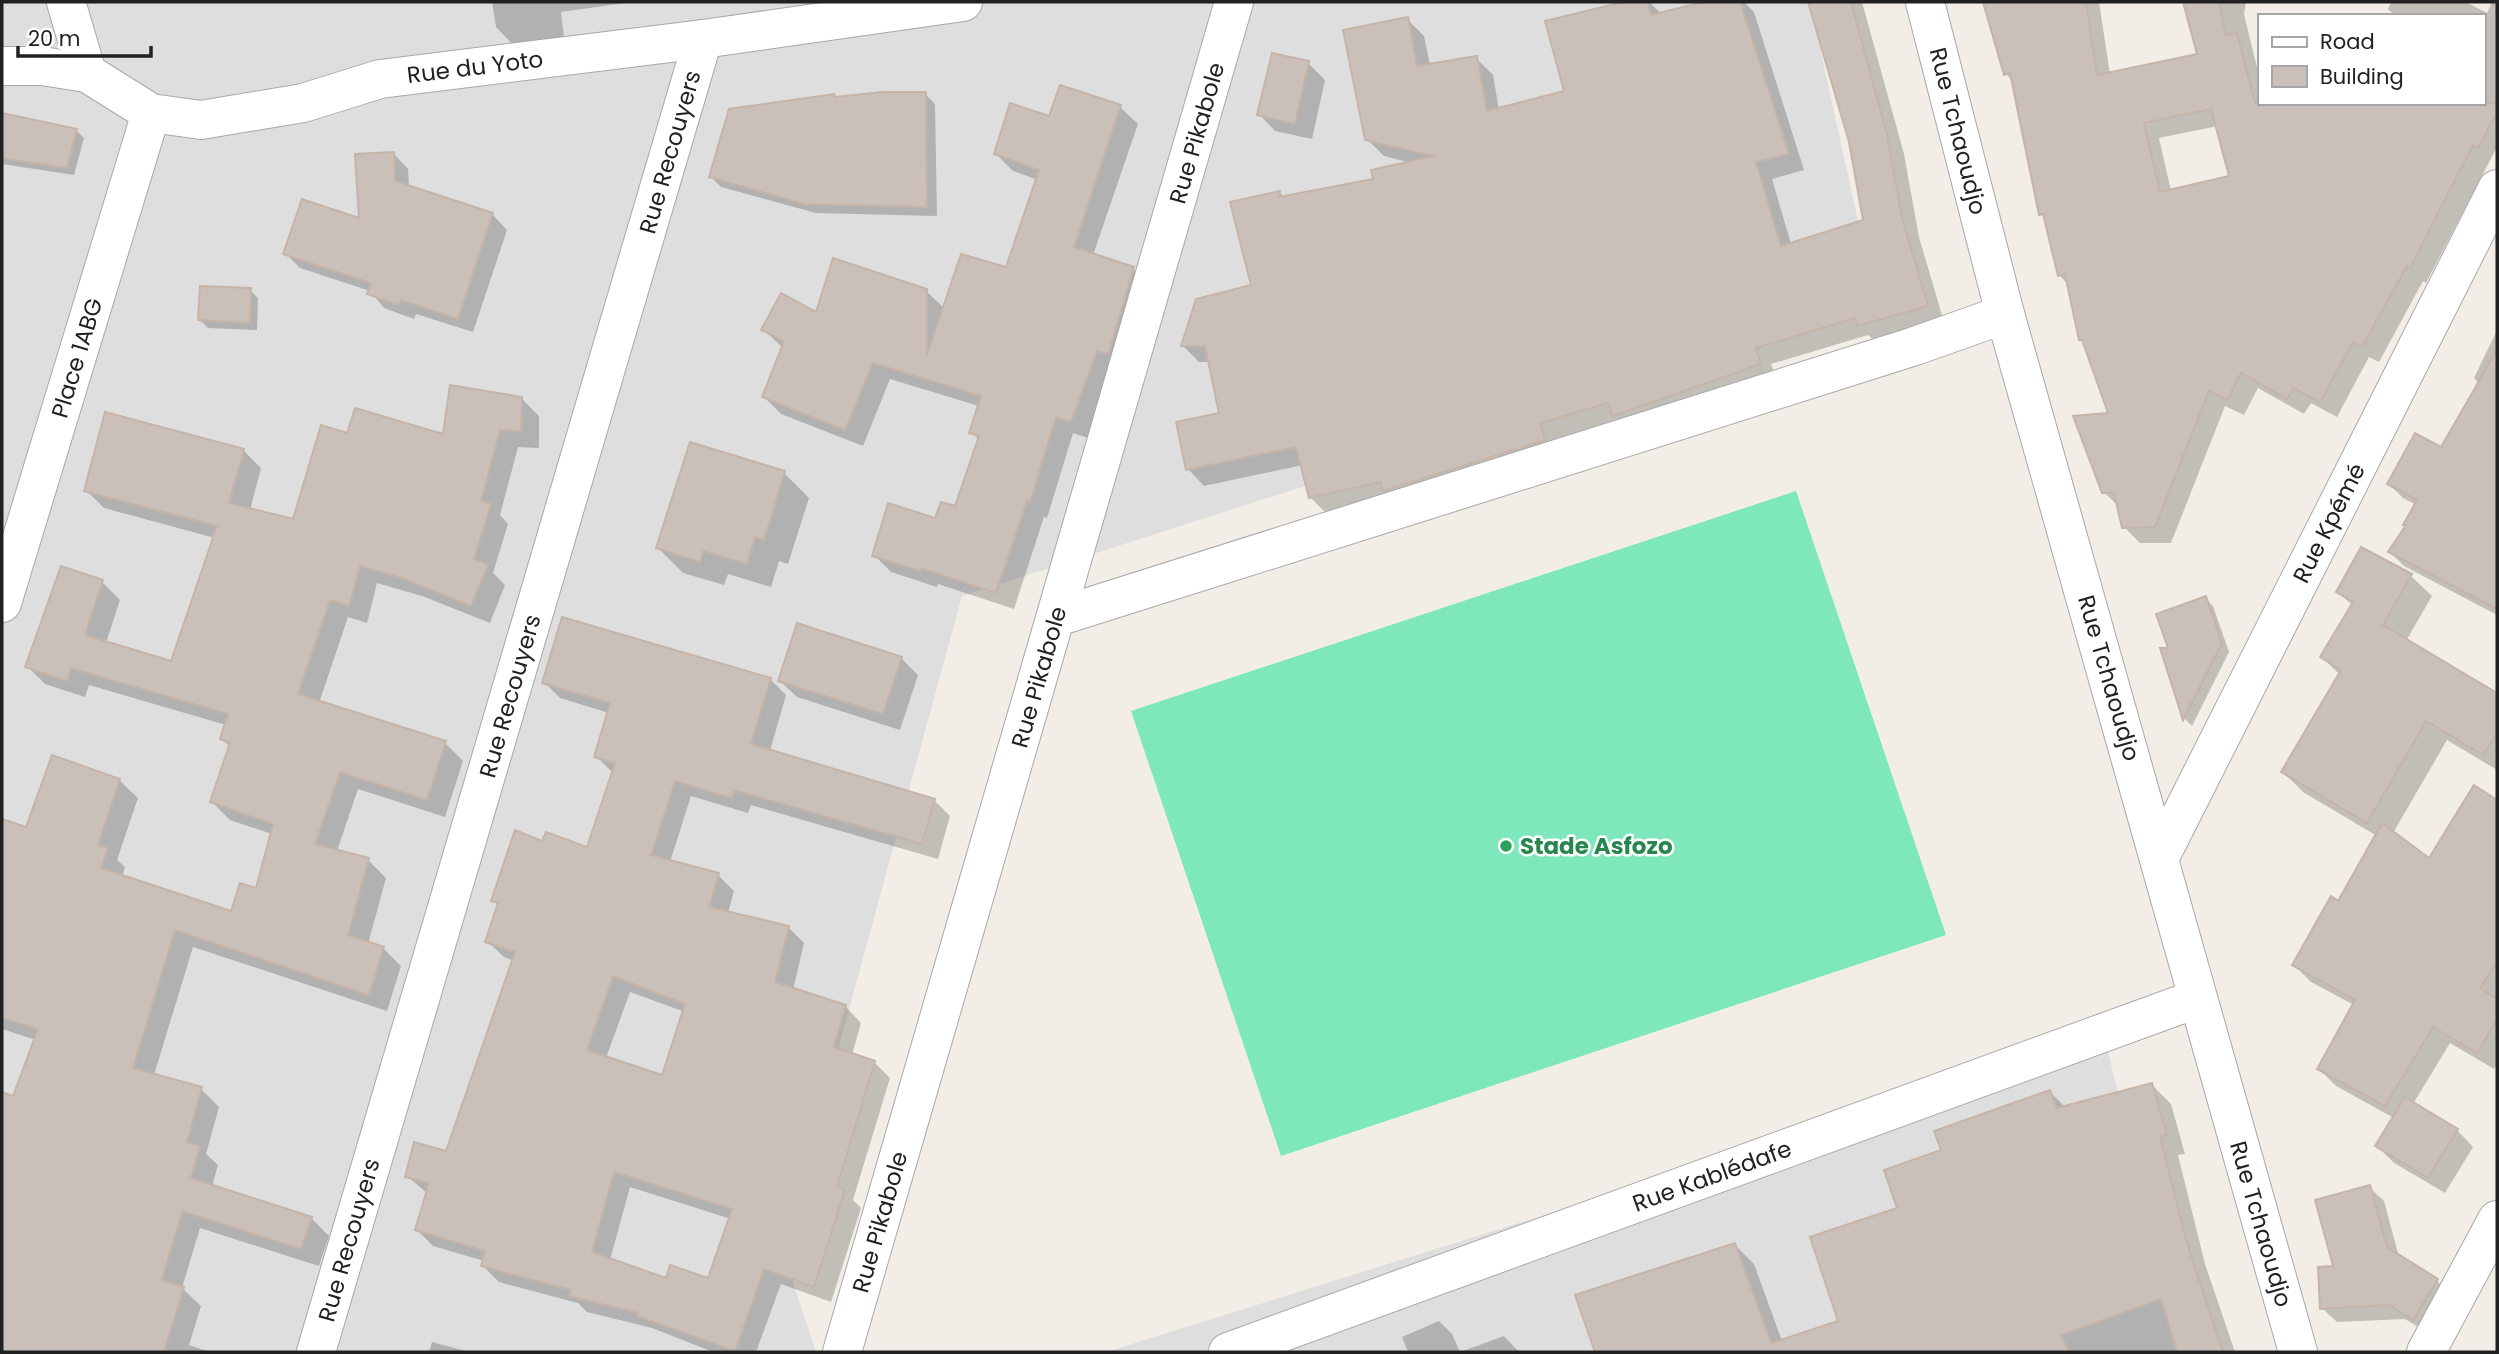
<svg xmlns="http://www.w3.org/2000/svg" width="2499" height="1354" font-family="Poppins,sans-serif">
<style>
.residential{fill:#dfdede}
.pitch{fill:#7ee7bc}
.shadow{fill:#0003;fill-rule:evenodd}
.building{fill:#cac0b9;stroke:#c5b4a7;stroke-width:2;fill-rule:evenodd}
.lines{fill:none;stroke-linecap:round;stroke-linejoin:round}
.minor-casing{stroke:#a8a8a8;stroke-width:40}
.minor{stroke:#fff;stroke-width:38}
.leisure-dot{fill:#2e9e5b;stroke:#fff;stroke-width:2.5}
.labels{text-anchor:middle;stroke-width:5;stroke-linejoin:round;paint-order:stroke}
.street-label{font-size:23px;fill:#212121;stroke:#fff}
.leisure-label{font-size:23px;font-weight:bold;fill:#27864d;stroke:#fff;text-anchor:start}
</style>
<rect width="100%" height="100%" fill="#f2eee7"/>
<g class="residential">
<polygon points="2,2 1810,2 1876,303 962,596 783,1251 816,1352 2,1352"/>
<polygon points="2105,1040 2182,1352 1106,1352"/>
</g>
<polygon class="pitch" points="1796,491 1946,935 1281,1156 1131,711"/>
<g class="shadow">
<polygon points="492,2 632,2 561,12 564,38 514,46 496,27"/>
<polygon points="1631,2 1649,2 1662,14 1710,2 1744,2 1754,12 1804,170 1772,179 1791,244 1865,222 1851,142 1811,2 1862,2 1904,154 1919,237 1944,322 1876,342 1868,335 1771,364 1777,380 1327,514 1310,497 1303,465 1204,486 1188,469 1221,415 1210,362 1199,362 1183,346 1253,286 1232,203 1280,193 1285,198 1375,181 1412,163 1384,156 1367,139 1407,19 1424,36 1430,65 1476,58 1493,75 1499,110 1566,92 1547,22"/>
<path d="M1985,2H2099L2110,74L2199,56L2185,2H2246L2244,14L2259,76V103H2483V16H2395L2388,9L2391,2H2466L2487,13L2492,2H2497V147L2426,283L2423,281L2379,362L2369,357L2337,417L2311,403L2304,414L2258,388L2244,415L2225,406L2171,543H2140L2124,527L2119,507L2104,492L2110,415L2085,344L2080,339L2069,285L2059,275L2046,220L2041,214L2014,82L2006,74ZM2218,126L2231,177L2171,191L2159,138Z"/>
<polygon points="1308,63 1325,80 1312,139 1275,131 1259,114"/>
<polygon points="1061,87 1120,107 1138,124 1093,255 1133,269 1150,286 1088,438 1073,433 1047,518 1044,517 1014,609 938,584 937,587 891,572 874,555 956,508 979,440 971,432 979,406 890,379 863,446 781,414 764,397 783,348 764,330 817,314 926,291 945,309 1007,269 1038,180 1013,171 996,154 1050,118"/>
<polygon points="925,94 935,104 937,216 816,213 721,187 711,177 731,110 834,95 837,99"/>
<polygon points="2,115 76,130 84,138 74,175 2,164"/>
<polygon points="394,154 408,169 409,187 493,215 507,230 473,332 416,314 414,319 384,308 370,291 300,268 285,253 361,221"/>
<polygon points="250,290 258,298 257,330 208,328 200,320"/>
<polygon points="2497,330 2497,615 2404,566 2390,552 2407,526 2405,525 2416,505 2403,498 2389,484 2442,450 2480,384 2474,378"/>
<polygon points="521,398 539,416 539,448 518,447 500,515 508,524 493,573 505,585 490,623 422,596 377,583 367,623 348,617 319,703 445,743 463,761 445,817 358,789 337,851 368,860 386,878 368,944 383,948 401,966 387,1011 193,947 154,1075 201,1089 219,1107 206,1154 218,1165 212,1186 311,1218 329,1236 319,1266 200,1228 182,1288 201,1306 189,1345 210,1352 2,1352 2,1094 14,1098 36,1040 2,1029 2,821 27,830 119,780 138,798 117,860 125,867 122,877 232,914 257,890 272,834 230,820 212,802 231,748 222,739 226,725 89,685 85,697 45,684 27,666 102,582 120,600 106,643 173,663 215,538 104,508 86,490 243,450 261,468 250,510 294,521 349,435 445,436"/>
<polygon points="784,473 809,498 788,564 779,561 771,587 728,574 724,585 683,573 658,548"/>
<polygon points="2362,549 2411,576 2432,596 2406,641 2497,695 2497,770 2447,740 2393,833 2429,861 2474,788 2497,802 2497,1064 2494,1069 2450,1043 2413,1104 2457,1130 2473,1147 2445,1193 2394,1163 2377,1146 2394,1118 2336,1086 2319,1069 2354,1005 2311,982 2294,965 2339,903 2377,836 2303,792 2283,772 2340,675 2322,657 2353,606 2338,592"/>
<polygon points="2205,598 2213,606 2229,652 2192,726 2185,719 2163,650 2171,650"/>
<polygon points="798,626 902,659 918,675 900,730 797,697 780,681"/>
<path d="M770,679L786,695L770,751L934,800L950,816L938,859L751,805L748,813L691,796L670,862L718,875L734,891L728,913L788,927L804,943L793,990L845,1006L861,1023L852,1055L874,1062L890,1078L853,1200L861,1208L831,1302L781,1284L756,1352H713L652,1328L587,1312L578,1303L499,1282L483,1266L484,1261L433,1246L417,1230L428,1194L407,1176L447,1153L514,961L504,957L487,941L499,906L493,900L543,843L588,849L613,773L596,756L609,713L560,698L544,682ZM630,992L685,1012L663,1077L606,1058ZM630,1187L731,1219L709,1280H667L610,1260Z"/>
<polygon points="2152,1085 2171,1104 2185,1154 2178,1155 2205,1264 2235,1352 1597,1352 1577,1296 1735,1245 1754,1264 1782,1341 1840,1322 1899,1210 1943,1151 2050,1092 2066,1108"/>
<polygon points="2369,1187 2384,1201 2399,1257 2437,1281 2451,1295 2428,1333 2405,1319 2337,1322 2322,1308"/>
<polygon points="1439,1321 1452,1334 1460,1352 1504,1336 1519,1352 1408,1352 1402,1337"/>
<polygon points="432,1342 469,1352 429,1352"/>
</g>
<g class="building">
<polygon points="1623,2 1648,2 1651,15 1703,2 1740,2 1789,154 1756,162 1781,246 1863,220 1849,142 1808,2 1851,2 1887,135 1902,218 1928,306 1857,326 1855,318 1756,348 1761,364 1613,416 1608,403 1540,423 1545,440 1383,491 1380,482 1309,498 1296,447 1186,470 1176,422 1219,413 1205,346 1181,346 1196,299 1251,285 1230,202 1280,191 1279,197 1373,179 1371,170 1434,156 1365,140 1343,30 1408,17 1417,66 1477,56 1487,111 1564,91 1545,21"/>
<path d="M1983,2H2086L2097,75L2197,54L2183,2H2219L2226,35L2237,33L2255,103H2497V112L2478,148L2473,145L2410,268L2407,266L2362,347L2353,342L2320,402L2294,388L2287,399L2241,373L2227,400L2209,391L2155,527L2122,528L2114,493H2102L2073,416L2108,413L2082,340H2079L2065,274L2058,276L2043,214L2039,215L2010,73L2004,75ZM2211,109L2229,176L2160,192L2144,123Z"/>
<polygon points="1272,53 1309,61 1295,124 1257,115"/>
<polygon points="1060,85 1121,105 1074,247 1134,267 1108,354 1097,351 1071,422 1056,417 1030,502 1027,501 996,593 921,568 920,571 872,556 888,503 935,518 941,502 955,506 979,436 969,433 981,396 873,363 845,430 762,397 784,341 761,330 781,293 816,312 833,258 927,289 927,355 961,254 1006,267 1039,170 994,154 1010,103 1049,116"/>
<polygon points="882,92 926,92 927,207 804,204 709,177 729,109 834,94 835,97"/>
<polygon points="2,113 77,129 67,168 2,158"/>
<polygon points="394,152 395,181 493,213 458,319 401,300 399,305 367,294 371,283 283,254 302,199 359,218 355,154"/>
<polygon points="200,286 251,288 250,323 198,320"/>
<polygon points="2497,350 2497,609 2388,552 2406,525 2403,525 2417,500 2387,484 2415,433 2441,447"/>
<polygon points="450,385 522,397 521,431 500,430 481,501 491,504 474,559 488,565 471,606 402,578 360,566 349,606 330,600 298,694 446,741 427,800 340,772 315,844 369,858 348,935 384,947 369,995 175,930 133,1068 202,1087 187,1142 200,1146 191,1178 312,1217 301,1249 182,1211 162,1280 184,1287 164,1352 2,1352 2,1092 13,1096 38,1029 2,1018 2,819 26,827 52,755 120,779 98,845 108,848 101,868 231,911 240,883 256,888 273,824 210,802 230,743 220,739 228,714 71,668 67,681 25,667 61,566 103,580 85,635 171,661 217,526 84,491 105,412 244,449 229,503 293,519 321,425 347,433 355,408 443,434"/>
<polygon points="690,442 785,471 764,540 755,537 747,564 703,551 700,562 656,548"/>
<polygon points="2361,547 2412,574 2383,625 2497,693 2497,733 2483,755 2426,721 2367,823 2281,772 2341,670 2320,657 2353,602 2336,592"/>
<polygon points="2206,596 2222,643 2183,720 2160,648 2168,648 2156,614"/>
<path d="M562,617L771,678L751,744L935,799L922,844L734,790L732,798L675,781L651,855L719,873L709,907L789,926L775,982L846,1005L834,1047L875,1061L837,1187L845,1190L814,1287L764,1269L735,1351L637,1316L638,1313L569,1296L571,1290L481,1266L485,1251L415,1230L429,1183L405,1177L414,1142L446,1151L515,952L485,942L498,903L491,901L515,830L542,841L546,832L587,847L615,763L594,757L610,703L542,683ZM613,976L685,1004L662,1075L587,1050ZM614,1172L732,1209L708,1278L670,1265L666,1278L592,1252Z"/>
<polygon points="797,623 902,657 883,714 778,681"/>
<polygon points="2474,785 2497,800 2497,962 2480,988 2497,999 2497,1019 2477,1053 2433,1027 2385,1106 2317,1069 2355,1000 2292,965 2331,896 2338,901 2382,823 2429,858"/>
<polygon points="2152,1083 2167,1135 2160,1137 2187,1243 2223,1352 2177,1352 2161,1299 2061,1335 2069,1352 1595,1352 1575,1295 1735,1243 1771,1343 1838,1321 1810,1237 1897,1208 1884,1170 1941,1150 1934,1131 2050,1090 2057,1108"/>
<polygon points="2405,1097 2458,1129 2428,1178 2375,1146"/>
<polygon points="2370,1185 2387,1247 2438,1279 2413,1320 2389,1305 2320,1309 2318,1267 2333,1266 2315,1200"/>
</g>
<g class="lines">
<defs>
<g id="minor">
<polyline points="66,2 87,73"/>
<polyline points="1925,2 2005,314 2298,1352"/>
<polyline points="2,66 42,66 87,73 151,113 201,120 303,103 380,79 703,39 963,2"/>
<polyline points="2,603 151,113"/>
<polyline points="1057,617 1915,346 2005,314"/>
<polyline points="2160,857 2497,189"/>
<polyline points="316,1352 703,39"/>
<polyline points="842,1352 1234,2"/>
<polyline points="1228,1352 2196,999"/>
<polyline points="2426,1352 2497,1220"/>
</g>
</defs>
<use href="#minor" class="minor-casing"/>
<use href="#minor" class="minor"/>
</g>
<circle class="leisure-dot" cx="1506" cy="846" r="7"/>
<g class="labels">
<g class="street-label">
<text transform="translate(475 67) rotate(-7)" y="8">Rue du Yoto</text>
<text transform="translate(1958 131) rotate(76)" y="8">Rue Tchaoudjo</text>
<text transform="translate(1197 133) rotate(-74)" y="8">Rue Pikabole</text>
<text transform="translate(670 152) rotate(-74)" y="8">Rue Recouyers</text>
<text transform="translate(77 358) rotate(-73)" y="8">Place 1ABG</text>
<text transform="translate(2329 523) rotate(-63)" y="8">Rue Kpémé</text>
<text transform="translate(1039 677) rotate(-74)" y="8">Rue Pikabole</text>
<text transform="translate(2109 678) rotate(74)" y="8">Rue Tchaoudjo</text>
<text transform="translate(510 696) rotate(-74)" y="8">Rue Recouyers</text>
<text transform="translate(1712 1176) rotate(-20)" y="8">Rue Kablédafe</text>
<text transform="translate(880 1222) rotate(-74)" y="8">Rue Pikabole</text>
<text transform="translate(2261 1224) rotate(74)" y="8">Rue Tchaoudjo</text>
<text transform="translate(349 1240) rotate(-74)" y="8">Rue Recouyers</text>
</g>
<g class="leisure-label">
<text x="1520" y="854">Stade Asfozo</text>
</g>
</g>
<rect width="2499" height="1354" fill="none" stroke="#212121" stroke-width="7"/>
<rect x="2258" y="14" width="228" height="91" fill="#ffffff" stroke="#a6a6a6" stroke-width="2"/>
<rect x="2272" y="37" width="35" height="10" fill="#ffffff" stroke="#a6a6a6" stroke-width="2"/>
<text x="2320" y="49" font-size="21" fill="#212121">Road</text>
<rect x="2272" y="66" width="35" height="21" fill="#cac0b9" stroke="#a6a6a6" stroke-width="2"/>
<text x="2320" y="84" font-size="21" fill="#212121">Building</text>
<path d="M18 46v10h133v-10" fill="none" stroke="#212121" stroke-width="3.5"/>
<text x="28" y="46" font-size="21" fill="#212121" stroke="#ffffff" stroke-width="5" paint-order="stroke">20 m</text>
</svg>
